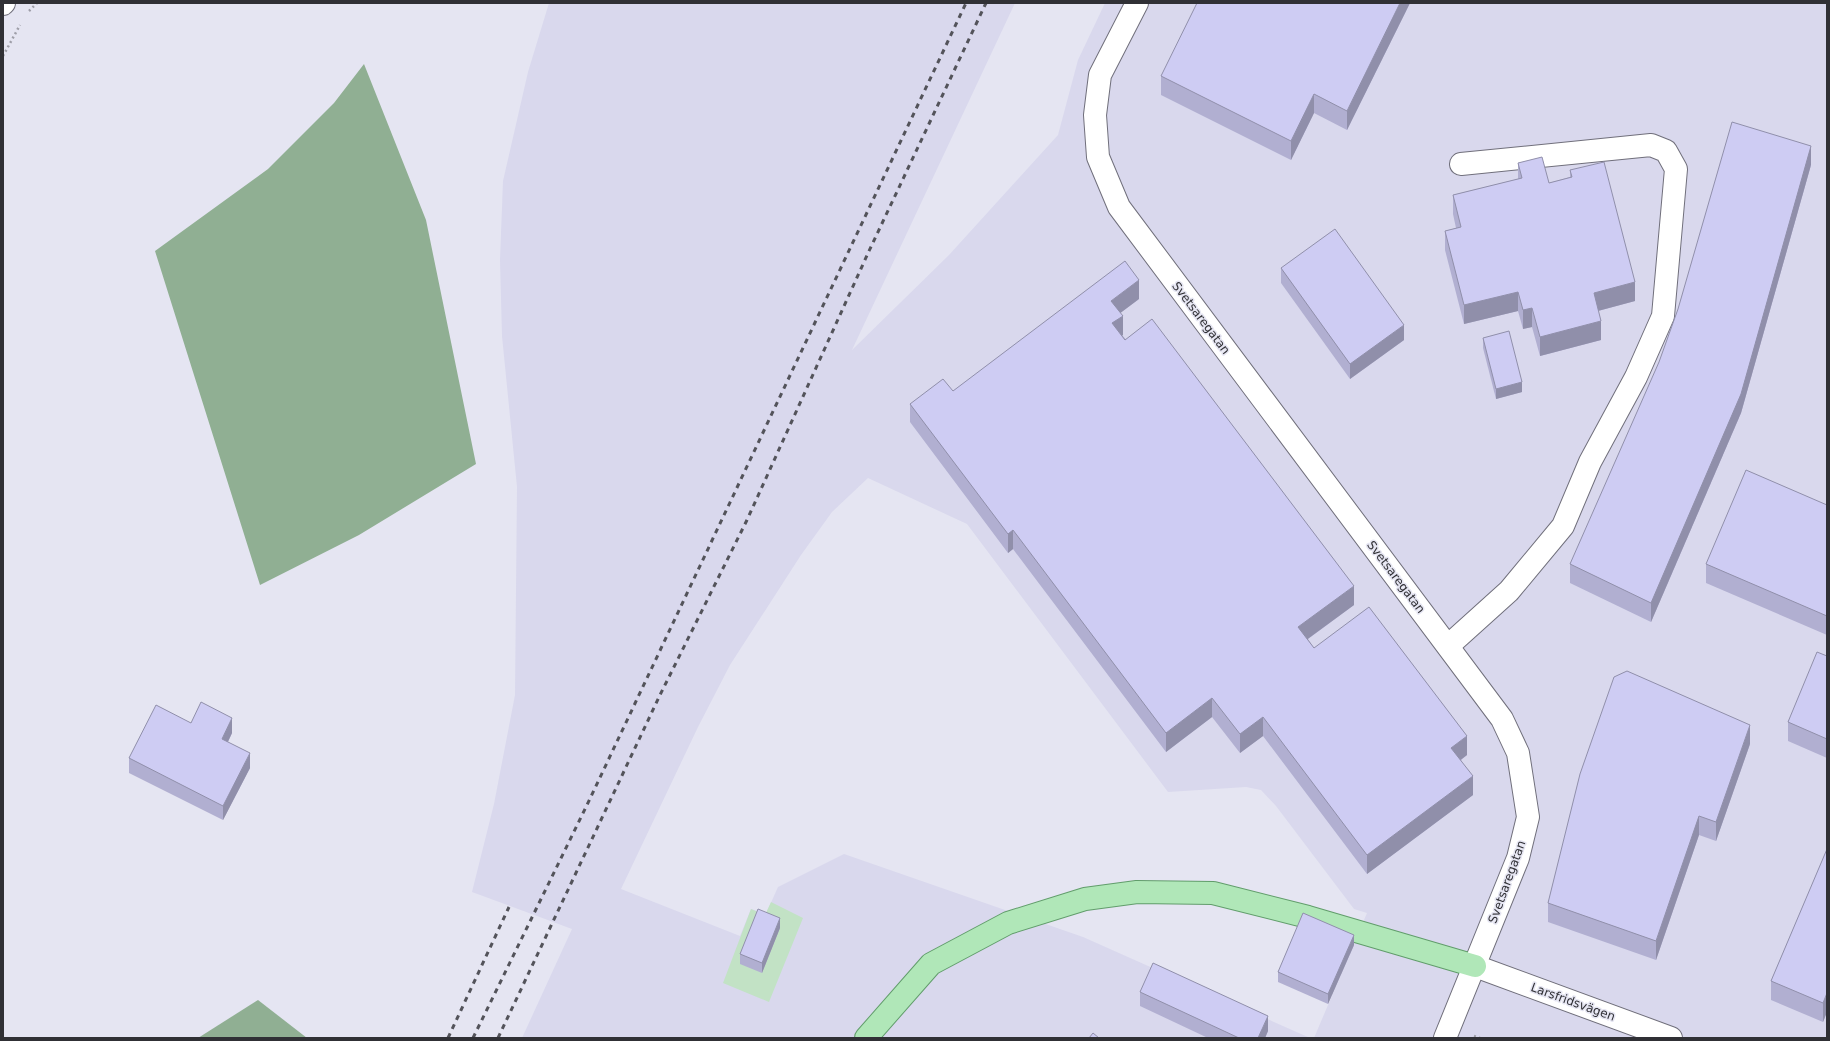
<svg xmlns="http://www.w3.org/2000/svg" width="1830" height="1041" font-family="'DejaVu Sans',sans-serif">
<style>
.built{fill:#d9d8ed}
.green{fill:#c2e2c5}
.forest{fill:#90af93}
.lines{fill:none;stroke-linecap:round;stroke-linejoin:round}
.minor-casing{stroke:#706f7b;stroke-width:24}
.major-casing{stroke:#619d6b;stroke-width:24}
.path{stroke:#9e9ea8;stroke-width:2.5;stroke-dasharray:2 3;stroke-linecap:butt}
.minor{stroke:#fff;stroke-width:22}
.major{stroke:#b0e7b8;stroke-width:22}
.rail{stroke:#53535a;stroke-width:3;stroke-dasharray:5 5;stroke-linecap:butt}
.wall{fill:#b1afd1}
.shaded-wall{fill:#908faa}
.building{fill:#ceccf3;stroke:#908faa}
.labels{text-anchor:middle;stroke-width:3;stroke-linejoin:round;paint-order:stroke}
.street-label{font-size:12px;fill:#303035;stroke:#e5e5f2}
</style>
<rect width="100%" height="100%" fill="#e5e5f2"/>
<polygon class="built" points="549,3 1015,3 852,350 949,255 1058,135 1078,60 1105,3 1827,3 1827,1038 1314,1038 1367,913 1354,909 1276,806 1261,790 1246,787 1168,792 967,524 868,478 832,512 801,555 730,665 698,727 621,889 740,936 751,909 766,914 778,887 844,854 1083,937 1310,1038 522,1038 572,929 472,892 494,804 515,695 517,487 502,336 500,260 503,181 528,72"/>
<polygon class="green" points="771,902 803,918 769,1002 723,983 751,909 765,915"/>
<g class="forest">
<polygon points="364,64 426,220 476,464 359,535 260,585 155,251 268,169 334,103"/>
<polygon points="258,1000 307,1038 198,1038"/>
</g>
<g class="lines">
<defs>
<g id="minor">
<polyline points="1137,3 1100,75 1095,115 1098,157 1119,207 1502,719 1518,753 1528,817 1518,858 1445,1038"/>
<polyline points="3,4 4,3"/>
<polyline points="1448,646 1509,591 1563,526 1590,462 1636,377 1663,316 1676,169 1666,151 1651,145 1461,164"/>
<polyline points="1475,966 1671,1038"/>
</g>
<polyline id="major" points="866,1038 931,964 1008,923 1085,899 1137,892 1213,893 1308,917 1475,966"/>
</defs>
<use href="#minor" class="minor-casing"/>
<use href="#major" class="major-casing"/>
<g class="path">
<polyline points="29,11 37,3"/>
<polyline points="3,56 20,25"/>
<polyline points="1474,1036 1480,1038"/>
</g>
<use href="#minor" class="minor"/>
<use href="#major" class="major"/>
<g class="rail">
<polyline points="448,1038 509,907"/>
<polyline points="473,1038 587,805 966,3"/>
<polyline points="498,1038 660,695 747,520 869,251 986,3"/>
</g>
</g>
<g class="wall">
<polygon points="1410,3 1347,130 1314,113 1291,160 1161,95 1161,76"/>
<polygon points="1518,163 1549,183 1570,177 1570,170 1635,301 1598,311 1601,340 1540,356 1532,327 1523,329 1518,311 1464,324 1445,250 1445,231 1456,228 1453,214 1453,195 1518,179"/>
<polygon points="1811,165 1741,413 1651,622 1570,583 1570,564"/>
<polygon points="1281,268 1404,340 1350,379 1281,283"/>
<polygon points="1139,299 1120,313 1123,335 1122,335 1354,605 1308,639 1314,648 1467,755 1461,760 1473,795 1367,874 1263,736 1240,753 1212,717 1166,752 1013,549 1008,553 910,422 910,404 953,391"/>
<polygon points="1483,338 1522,392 1496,399 1483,348"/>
<polygon points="1827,505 1827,635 1706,583 1706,564"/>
<polygon points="1827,656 1827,758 1788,741 1788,722"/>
<polygon points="191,723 232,733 228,742 250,768 223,820 129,773 129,758"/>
<polygon points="1750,744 1716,841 1699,835 1656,960 1548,922 1548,903"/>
<polygon points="1827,849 1827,1012 1823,1022 1771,1000 1771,981"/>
<polygon points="780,928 762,973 740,964 740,954"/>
<polygon points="1354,945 1328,1004 1278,982 1278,972"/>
<polygon points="1140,992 1268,1031 1265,1038 1208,1038 1140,1006"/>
</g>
<g class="shaded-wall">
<polygon points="1400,3 1410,3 1347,130 1347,111"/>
<polygon points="1314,94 1314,113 1291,160 1291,141"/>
<polygon points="1811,146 1811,165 1741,413 1651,622 1651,603"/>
<polygon points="1139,280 1139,299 1111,320 1111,301"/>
<polygon points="1635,282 1635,301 1594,312 1594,293"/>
<polygon points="1518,292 1518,311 1464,324 1464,305"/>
<polygon points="1532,308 1532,327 1523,329 1523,310"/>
<polygon points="1123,316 1123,335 1112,342 1112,323"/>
<polygon points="1601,321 1601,340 1540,356 1540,337"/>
<polygon points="1404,325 1404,340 1350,379 1350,364"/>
<polygon points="1522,382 1522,392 1496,399 1496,389"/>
<polygon points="1013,530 1013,549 1008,553 1008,534"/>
<polygon points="1354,586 1354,605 1298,646 1298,627"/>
<polygon points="1212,698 1212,717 1166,752 1166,733"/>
<polygon points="1263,717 1263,736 1240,753 1240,734"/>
<polygon points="232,718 232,733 222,754 222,739"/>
<polygon points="1750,725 1750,744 1716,841 1716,822"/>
<polygon points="1467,736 1467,755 1451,767 1451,748"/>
<polygon points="250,753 250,768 223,820 223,806"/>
<polygon points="1473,776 1473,795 1367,874 1367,855"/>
<polygon points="1699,816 1699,835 1656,960 1656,941"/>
<polygon points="780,918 780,928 762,973 762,963"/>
<polygon points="1354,935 1354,945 1328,1004 1328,994"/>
<polygon points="1827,993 1827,1012 1823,1022 1823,1003"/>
<polygon points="1268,1016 1268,1031 1265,1038 1258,1038"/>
</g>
<g class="building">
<polygon points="1197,3 1400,3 1347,111 1314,94 1291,141 1161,76"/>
<polygon points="1732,122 1811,146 1741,394 1651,603 1570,564 1659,362 1678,309"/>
<polygon points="1542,157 1549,183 1572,177 1570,170 1604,162 1635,282 1594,293 1601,321 1540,337 1532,308 1523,310 1518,292 1464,305 1445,231 1461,227 1453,195 1522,178 1518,163"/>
<polygon points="1335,229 1404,325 1350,364 1281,268"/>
<polygon points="1125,261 1139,280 1111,301 1123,316 1112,323 1125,340 1152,319 1354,586 1298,627 1314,648 1369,607 1467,736 1451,748 1473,776 1367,855 1263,717 1240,734 1212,698 1166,733 1013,530 1008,534 910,404 943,379 953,391"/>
<polygon points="1509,331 1522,382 1496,389 1483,338"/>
<polygon points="1746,470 1827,505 1827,616 1706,564"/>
<polygon points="1817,652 1827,656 1827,739 1788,722"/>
<polygon points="1627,671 1750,725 1716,822 1699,816 1656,941 1548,903 1580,774 1614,677"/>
<polygon points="201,702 232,718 222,739 250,753 223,806 129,758 156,705 191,723"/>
<polygon points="1827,849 1827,993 1823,1003 1771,981"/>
<polygon points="758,909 780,918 762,963 740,954"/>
<polygon points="1303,913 1354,935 1328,994 1278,972"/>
<polygon points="1153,963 1268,1016 1258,1038 1239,1038 1140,992"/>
<polygon points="1093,1033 1099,1038 1089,1038"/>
</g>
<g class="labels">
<g class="street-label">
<text transform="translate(1201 318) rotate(53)" y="4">Svetsaregatan</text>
<text transform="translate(1396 577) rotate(53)" y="4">Svetsaregatan</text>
<text transform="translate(1507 882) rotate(-70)" y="4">Svetsaregatan</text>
<text transform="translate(1573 1002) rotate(20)" y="4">Larsfridsvägen</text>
</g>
</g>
<rect width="1830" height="1041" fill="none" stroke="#303035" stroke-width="8"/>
</svg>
